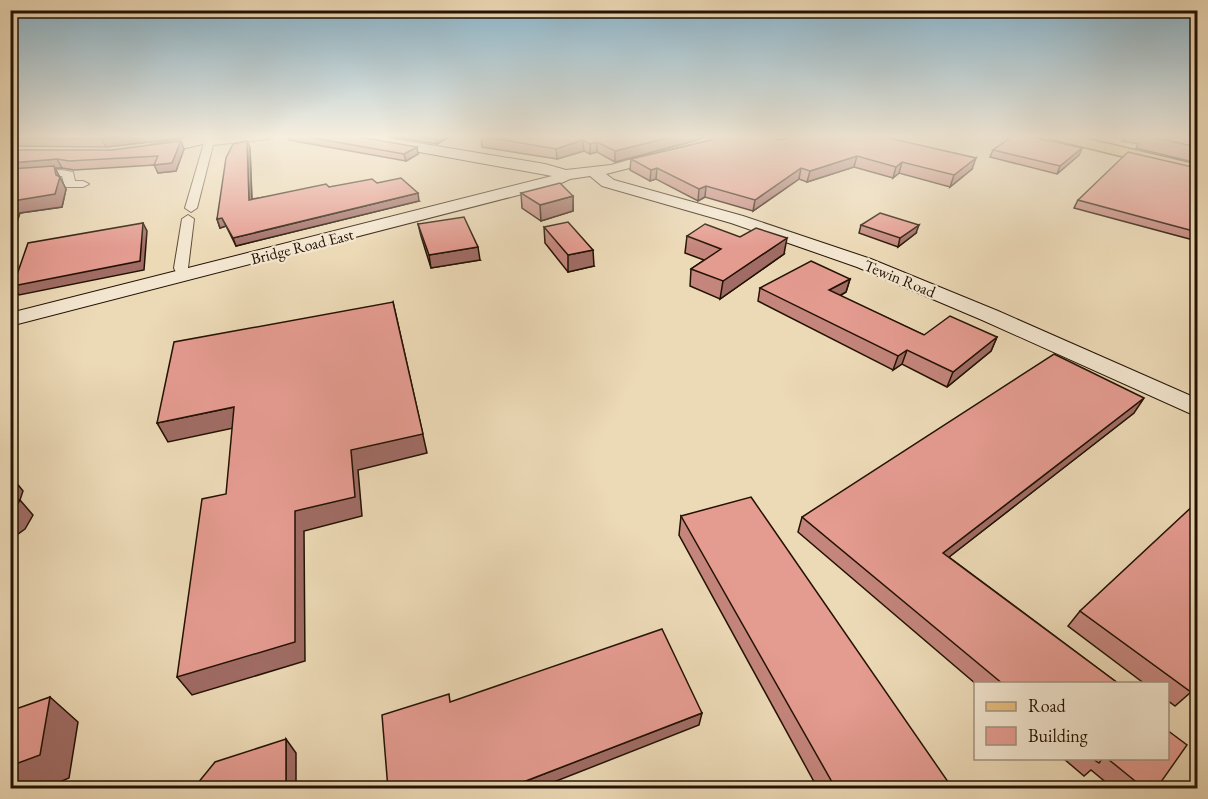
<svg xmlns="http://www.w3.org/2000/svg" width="1208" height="799" font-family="'EB Garamond',serif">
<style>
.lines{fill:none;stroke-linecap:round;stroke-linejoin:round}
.street-casing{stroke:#55442f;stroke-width:2}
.secondary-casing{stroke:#231202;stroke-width:2}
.primary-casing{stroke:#231202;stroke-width:3}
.street{fill:#f3e6d0;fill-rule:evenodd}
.secondary{fill:#f3e6d0;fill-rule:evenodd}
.primary{fill:#e6bc7b;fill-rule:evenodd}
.wall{fill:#c4857c;stroke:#231202;stroke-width:1.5}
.shaded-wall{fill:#a06c65;stroke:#231202;stroke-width:1.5}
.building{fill:#e49b90;stroke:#231202;stroke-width:1.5}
.labels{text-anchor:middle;stroke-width:4.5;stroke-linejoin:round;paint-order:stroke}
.far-street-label{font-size:16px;fill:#231202;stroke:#f3e6d0}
</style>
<rect width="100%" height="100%" fill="#ecd9b6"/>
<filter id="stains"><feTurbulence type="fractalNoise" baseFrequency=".00333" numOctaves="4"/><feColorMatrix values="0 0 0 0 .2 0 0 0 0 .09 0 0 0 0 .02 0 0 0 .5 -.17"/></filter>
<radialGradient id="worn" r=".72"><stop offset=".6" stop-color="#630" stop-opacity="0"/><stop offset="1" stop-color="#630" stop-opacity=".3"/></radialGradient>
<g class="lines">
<defs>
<g id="street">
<polygon points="206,136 212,140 245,136 273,136 268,139 213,145 197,208 191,212 185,208 204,143 201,139"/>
<polygon points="62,170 73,172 75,181 83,181 89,184 83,187 65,187 62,176 10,179 10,173"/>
<polygon points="188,215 194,219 188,268 191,276 184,280 179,279 174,268 182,219"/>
</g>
<g id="secondary">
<path d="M201,136H222L220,139C205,143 152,160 142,149L149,145Z"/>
<polygon points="346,136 376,136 545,164 566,170 611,165 642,156 643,152 713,136 737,136 735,139 671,154 669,158 606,174 614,180 743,216 871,259 998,311 1198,399 1198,417 982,320 857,267 731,223 602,186 590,176 570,179 557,185 10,326 10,313 552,176 353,140"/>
</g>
<polygon id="primary" points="1049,136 1075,136 1198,165 1198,175 1052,139"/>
</defs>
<use href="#street" class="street-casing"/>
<use href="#secondary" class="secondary-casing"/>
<use href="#primary" class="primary-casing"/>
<use href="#street" class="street"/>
<use href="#secondary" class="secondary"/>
<use href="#primary" class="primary"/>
</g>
<g class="wall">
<polygon points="10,136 176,139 106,147 10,146"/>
<polygon points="288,136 354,136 418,154 406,161 289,140"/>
<polygon points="389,136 451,136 437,144"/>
<polygon points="481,136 698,140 615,162 597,152 590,154 584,151 557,159 482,147"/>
<polygon points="1124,136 1197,136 1197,163 1136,148 1138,144 1122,141"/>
<polygon points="711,140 780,140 972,169 950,187 899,173 893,178 854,167 807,182 799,179 753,211 705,197 698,201 656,179 650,181 630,170 631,159"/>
<polygon points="247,141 250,148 252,199 329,187 377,183 419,201 236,246 226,226 220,228 217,219"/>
<polygon points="1082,148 1079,155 1057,174 990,157 993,150"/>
<polygon points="184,149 176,171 158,173 155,165 74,170 62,168 55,168 66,189 62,207 20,213 14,230 10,163"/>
<polygon points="1197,168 1197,241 1074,208 1078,200"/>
<polygon points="521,193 573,196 573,211 541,221 522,208"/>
<polygon points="418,224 480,260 431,268 421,236"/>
<polygon points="861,225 916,233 898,247 859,233"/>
<polygon points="544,227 594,266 568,272 545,243"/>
<polygon points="687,236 784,254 720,299 690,286 691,269 704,260 685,253"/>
<polygon points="850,279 846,292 840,296 924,335 997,337 991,351 947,387 902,364 893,370 758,301 760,288"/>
<polygon points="1134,413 949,557 1119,684 976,684 798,532 802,517"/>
<polygon points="681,516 953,789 818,789 679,535"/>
<polygon points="1080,611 1191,692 1175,706 1167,700 1167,684 1145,684 1068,626"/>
<polygon points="1064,759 1167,759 1156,789 1114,789 1091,770 1084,776"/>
</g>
<g class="shaded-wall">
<polygon points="129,136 189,136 176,139 106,147 102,139"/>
<polygon points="437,136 451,136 437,144 436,137"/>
<polygon points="675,136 705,136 698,140 615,162 615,151"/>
<polygon points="583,140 584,151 557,159 556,149"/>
<polygon points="181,141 184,149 176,171 158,173 154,165"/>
<polygon points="247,141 250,148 252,208 249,200"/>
<polygon points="597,142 597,152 590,154 590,144"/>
<polygon points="417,147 418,154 406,161 404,154"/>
<polygon points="1082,148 1079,155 1057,174 1060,166"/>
<polygon points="857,156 854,167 807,182 810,171"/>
<polygon points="976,158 972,169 950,187 954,175"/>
<polygon points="57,159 62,168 55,168 66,189 62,207 20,213 14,230 10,230 10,206 13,201 10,163"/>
<polygon points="902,162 899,173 893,178 896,167"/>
<polygon points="657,168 656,179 650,181 651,170"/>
<polygon points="801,168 799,179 753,211 755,200"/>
<polygon points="706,186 705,197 698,201 699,189"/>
<polygon points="418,193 419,201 236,246 233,238"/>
<polygon points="573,196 573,211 541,221 540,205"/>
<polygon points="222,218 226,226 220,228 217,219"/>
<polygon points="143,223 147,231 144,270 19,295 13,286"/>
<polygon points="919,225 916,233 898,247 900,238"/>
<polygon points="787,238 784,254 720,299 723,281"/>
<polygon points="478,247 480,260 431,268 429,255"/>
<polygon points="593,250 594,266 568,272 568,255"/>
<polygon points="850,279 846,292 825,304 829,290"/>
<polygon points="393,302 427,453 358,470 362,516 304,531 305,661 192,695 177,677 295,511"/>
<polygon points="997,337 991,351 947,387 953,372"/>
<polygon points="907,350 902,364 893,370 898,356"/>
<polygon points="1144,398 1134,413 935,568 943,553"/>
<polygon points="234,407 243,426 168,442 157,423"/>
<polygon points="11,476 23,491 20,500 33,515 25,529 14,537 10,549"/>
<polygon points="50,697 78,722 69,778 43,789 10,789 10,766"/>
<polygon points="702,713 699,725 536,789 505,789"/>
<polygon points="286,739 296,753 296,789 286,789"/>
</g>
<g class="building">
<polygon points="10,136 129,136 102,139 10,138"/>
<polygon points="302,136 354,136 417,147 404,154"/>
<polygon points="481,136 675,136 615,151 597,142 590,144 583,140 556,149"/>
<polygon points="716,136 771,136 780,140 794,136 880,136 976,158 954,175 902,162 896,167 857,156 810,171 801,168 755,200 706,186 699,189 657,168 651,170 631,159 711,140"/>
<polygon points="1013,136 1029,136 1082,148 1060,166 993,150"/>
<polygon points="1148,136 1197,136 1197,147"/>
<polygon points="181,141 172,163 154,165 158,156 69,161 57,159 10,163 10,154 19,150 112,150"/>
<polygon points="247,141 249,200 326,184 329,187 372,179 377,183 401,178 418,193 233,238 222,218 217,219 226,158 233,144"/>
<polygon points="1128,152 1197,168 1197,176 1196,178 1197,179 1197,232 1078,200"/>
<polygon points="54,166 56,175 60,177 55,194 13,201 10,206 10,169"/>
<polygon points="560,183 573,196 540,205 521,193"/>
<polygon points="880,213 919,225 900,238 861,225"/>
<polygon points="464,217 478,247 429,255 418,224"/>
<polygon points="568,222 593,250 568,255 544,227"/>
<polygon points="143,223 140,261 13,286 28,243"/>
<polygon points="705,224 740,237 756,228 787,238 723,281 691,269 721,249 687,236"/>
<polygon points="811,261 850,279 829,290 924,335 950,316 997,337 953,372 907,350 898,356 760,288"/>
<polygon points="393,302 423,434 351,450 355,497 295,511 295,642 177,677 202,499 226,494 234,407 157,423 174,342"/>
<polygon points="1054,354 1144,398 943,553 1119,684 1003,684 802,517"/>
<polygon points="751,497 953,789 836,789 681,516"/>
<polygon points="10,499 20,500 10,515"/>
<polygon points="1197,502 1197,684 1191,692 1080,611"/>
<polygon points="662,629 702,713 505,789 388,789 382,715 449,694 450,702"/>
<polygon points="50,697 40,755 10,766 10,711"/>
<polygon points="1167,730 1187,745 1156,789 1145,789 1108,759 1167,759"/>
<polygon points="286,739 286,789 193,789 215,762"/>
<polygon points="1093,759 1102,759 1099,763"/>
</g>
<linearGradient id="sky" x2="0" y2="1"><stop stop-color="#88b6cf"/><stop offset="0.55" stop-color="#f6eede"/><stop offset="1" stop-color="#f6eede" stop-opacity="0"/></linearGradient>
<rect width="1208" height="248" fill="url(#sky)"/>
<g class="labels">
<g class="far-street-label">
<text transform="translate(302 246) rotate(-14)" y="6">Bridge Road East</text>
<text transform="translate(900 278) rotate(22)" y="6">Tewin Road</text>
</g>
</g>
<rect width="1208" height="799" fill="none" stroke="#ecd9b6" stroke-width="36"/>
<rect x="12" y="12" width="1184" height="775" fill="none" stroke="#231202" stroke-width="3"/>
<rect x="18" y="18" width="1172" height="763" fill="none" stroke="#231202" stroke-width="1.5"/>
<rect x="974" y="682" width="195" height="78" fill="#f3e6d0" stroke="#a0917e" stroke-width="1.5"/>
<rect x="986" y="702" width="30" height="9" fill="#e6bc7b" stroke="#a0917e" stroke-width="1.5"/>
<text x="1028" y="712" font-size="18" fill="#231202">Road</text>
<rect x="986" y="727" width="30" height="18" fill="#e49b90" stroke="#a0917e" stroke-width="1.5"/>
<text x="1028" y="742" font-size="18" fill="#231202">Building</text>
<rect width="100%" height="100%" filter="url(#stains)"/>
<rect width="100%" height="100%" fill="url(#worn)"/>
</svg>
